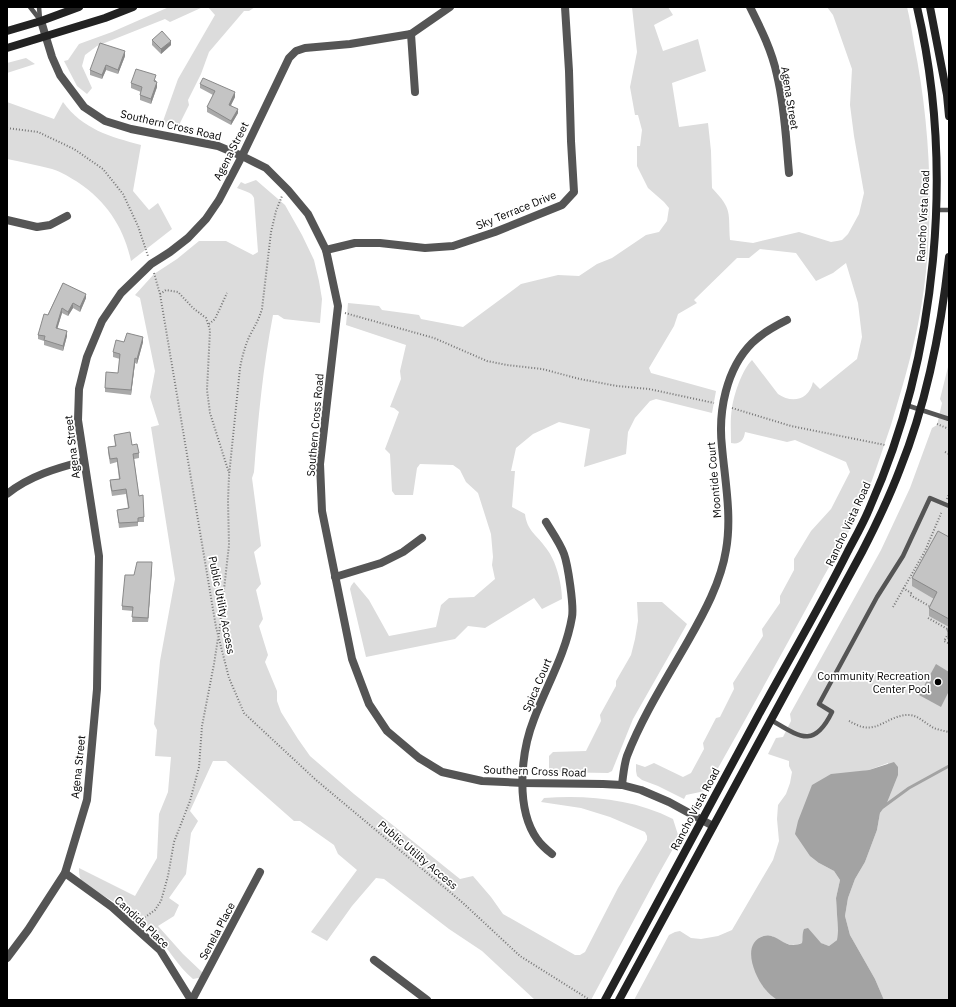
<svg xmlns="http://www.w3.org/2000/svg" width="956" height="1007" font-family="'IBM Plex Sans',sans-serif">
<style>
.green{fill:#dcdcdc}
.water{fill:#a3a3a3}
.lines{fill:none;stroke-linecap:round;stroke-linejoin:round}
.stream{stroke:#a3a3a3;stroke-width:3}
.path{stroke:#777;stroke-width:2;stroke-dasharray:1 2;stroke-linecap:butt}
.lane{stroke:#555;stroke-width:4.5}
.street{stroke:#555;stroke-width:8}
.secondary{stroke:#222;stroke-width:8}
.wall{fill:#a9a9a9}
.shaded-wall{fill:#898989}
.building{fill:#c4c4c4;stroke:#898989}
.poi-dot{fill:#000;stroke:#fff;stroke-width:1.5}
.labels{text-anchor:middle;stroke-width:3.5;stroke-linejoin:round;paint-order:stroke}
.street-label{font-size:11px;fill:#000;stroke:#fff}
.poi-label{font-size:11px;fill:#000;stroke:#fff;text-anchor:end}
</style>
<rect width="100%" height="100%" fill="#fff"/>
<g class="green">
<polygon points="169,7 203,7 170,22 165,19 97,46 85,55 82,66 92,88 87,94 77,86 64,61 68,60 79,44 112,32"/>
<polygon points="208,7 255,7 249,11 244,11 209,52 201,74 188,100 189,105 178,127 162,124 178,79 215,15"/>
<path d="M632,7H668L673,15L654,25L663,51L698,39L706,71L672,83L679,127L708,123L711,151L712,188C733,210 728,212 730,240L753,243L799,232L831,242L837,241L842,240L848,234L859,214L864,193L854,136L850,105L852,69L833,15L827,7H907C910,19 912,32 914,44C932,132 936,236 918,324C911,358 901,392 891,425C881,454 872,484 859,512C844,542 826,571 811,600C776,664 741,728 705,791L686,795L684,799L658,786L642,780L637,776L636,771V764L645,767L654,763L683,777L691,773L704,749L703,743L716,718L720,717L734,689L733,683L763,636L762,629L780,603V596L794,570V559L811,531L831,509L850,472L846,462L795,440L787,442L745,432C744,440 740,445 731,443C731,431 730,419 732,408C734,394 742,370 752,360L778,394C792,404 809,400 813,382L820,389L857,359L862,337L858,303L846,263L833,273L816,281L796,253L760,249L749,258H737L694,300L697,303L678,314L674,326L649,368L651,373L716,391L712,413L656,399L650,401L635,418L628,432L626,454L584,467L590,429L559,422L533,434L516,448L511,471H515L512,507L525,514C527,531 537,535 546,548C556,560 562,584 562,599L542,609L534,598L485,628L468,626L455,639L366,657L350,589L351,586L354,582L369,600L389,636L436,627L441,605L449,598L474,597L495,579L492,565L493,557L491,534L478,493L466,482L460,470L453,465L420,464L417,468L413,495H395L392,491L390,454L385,449L399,412L394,408L390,407L401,379L400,371L406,345L346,325L348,303L379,306L382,310L419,315L421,319L463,327L521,284L558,275L579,276L597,264L612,258L646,235L659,232L667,221L669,208L664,202L648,188L637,166V146H640L642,130L638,115H635L630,87L637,52Z"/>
<polygon points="26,58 35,64 7,73 7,63"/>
<path d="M7,102L54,119L63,102C82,129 111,137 141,145L133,191L149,210L158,203L172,229L131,261C124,228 107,202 79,183C71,178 62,172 52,169C37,165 22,162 7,159Z"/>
<path d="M256,180L285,205L302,235L314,260L319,281L322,299L320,323L284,319L278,315H273C263,367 258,419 254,472L252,478L261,546L254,552L261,584L256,590L263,619L259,626L268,655L265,662L277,691V701L281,712L298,739L310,756L354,794L460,879L473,876L491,897L503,914L575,955H580L585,952L618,888L647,840V836L645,832L610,817L581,808L541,802L544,798C589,795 633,799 673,819L679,838L657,877L591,1000H535L482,951L449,929L384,879L376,878L352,906L327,941L311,932L357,870L338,854L334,845L300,821H294L226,761H213L190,811L198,821L191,833L186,874L169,898L179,905L174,916L158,926L183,954L203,973V977L193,979C177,966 168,947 153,932C134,912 109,899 85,885C80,880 79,876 79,868L135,896L157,858L159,814L168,792L171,757L155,756L157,730L154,724L160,661L175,579L151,427L159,425L150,397L155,371L140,298L135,295L154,274L177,259L199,241H226L253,255L258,252L254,198C252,192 244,191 237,188L241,182L245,184Z"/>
<path d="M949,363V1000H884L875,979L850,935L845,916L848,898L855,879L865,862L877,830L880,813L886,805L888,763L869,770L851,773L819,863L834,871L840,880L836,898L838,931L837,940L829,946L803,937L802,943C791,948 782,942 772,936L766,990L777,1000H634L669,935L675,932L680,931L691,938L701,939L718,936L732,930L773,860L779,841L777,819L778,805L786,794L790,783L792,772L789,766V761L768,754L776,738L783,737L791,721L790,714L881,550L910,488L932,428L937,425L942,403L940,399Z"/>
<polygon points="637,602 662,602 687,624 633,719 612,771 608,773 549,772 549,756 553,752 586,751 601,721 600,715 616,686 616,681 631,655 635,639 638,621"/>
</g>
<g class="water">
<polygon points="936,664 949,672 949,691 941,707 919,695"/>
<path d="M894,762L898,767V775L886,805L880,813L877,830L865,862L855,879L848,898L845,916L850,935L875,979L884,1000H777C773,997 768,993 765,989C755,977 740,943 764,936C778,932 784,951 802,943C803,938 802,934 804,929L808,928L821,943L829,946L837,940L838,931L836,898L840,880L834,871L819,863L810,856L795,834L798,821L812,785L831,774L869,770Z"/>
</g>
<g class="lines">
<polyline class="stream" points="883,807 909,788 949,766"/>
<g class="path">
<polyline points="7,128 38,132 74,149 103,169 123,194 138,226 148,256"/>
<polyline points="154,273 160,294 216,627 229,678 244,713 316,780 463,903 520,956 590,1000"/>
<polyline points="160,294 166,290 178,292 193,308 206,318 210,330 207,390 210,413 229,473"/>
<polyline points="345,313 434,338 487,361 507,365 542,369 580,379 617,386 649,389 714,403"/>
<polyline points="209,324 215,319 227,293"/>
<polyline points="732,408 791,426 885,445"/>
<polyline points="937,424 949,429"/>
<polyline points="945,452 949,454"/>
<polyline points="947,499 949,494"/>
<polyline points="903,588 911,593 910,595 929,606"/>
<polyline points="893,607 925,551 942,511"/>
<polyline points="928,618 949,630"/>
<path d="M219,634L229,545L228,501L229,476L240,368C242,357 245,346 250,335C255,326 259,319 262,309L271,232L276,211L282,196"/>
<polyline points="948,643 944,641 948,634"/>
<path d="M849,721C853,723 858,726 863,727C879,731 891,714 910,715C919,716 926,724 934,728C939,730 944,731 949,732"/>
<polyline points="140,921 155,910 161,901 168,876 174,842 190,801 199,767 202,726 214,664 218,638"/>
</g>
<g class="lane">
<polyline points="30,7 41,21"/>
<polyline points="39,7 40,19"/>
<polyline points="936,210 949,210"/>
<polyline points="906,405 949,419"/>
<path d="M771,720C800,737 814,749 832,712L819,704L877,597L903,556L930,498L949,506"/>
</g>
<g class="street">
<path d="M750,7C761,29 772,51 777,75C785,107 786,141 789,173"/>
<polyline points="41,21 52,57 60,75 84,107 105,121 131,129 218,146 242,156 266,168 288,190 308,214 326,250 338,306 320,464 322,511 352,659 369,704 387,731 419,758 442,772 482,781 523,783 603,784 622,785 641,790 669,802 713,826"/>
<polyline points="411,34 415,92"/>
<polyline points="7,220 37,227 50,225 67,216"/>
<polyline points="326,250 355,243 380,243 425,248 453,246 495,232 562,205 574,192 571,141 569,71 565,7"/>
<path d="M7,494C29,476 57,468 84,461"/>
<path d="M546,522C552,532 560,543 564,554C568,565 574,606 572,617C566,653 547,685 534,719C521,752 515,808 537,839C541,845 547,850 552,854"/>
<polyline points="335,577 381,563 403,552 422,538"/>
<path d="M622,785C623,776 624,765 627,756C643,715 667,678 688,641C704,613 721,582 726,550C732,516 725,481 722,447C718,412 726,369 752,343C761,334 775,326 787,320"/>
<polyline points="65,873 112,907 160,950 191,1000"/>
<polyline points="7,958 28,930 65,873 87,800 97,689 99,556 78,420 79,389 87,357 102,321 121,293 151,264 170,252 188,238 206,219 219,200 242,156 289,58 296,51 305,48 350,44 411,34 450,7"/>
<polyline points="374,960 427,1000"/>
<polyline points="192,1000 260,872"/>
</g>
<g class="secondary">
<polyline points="930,7 947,95 949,116"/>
<polyline points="7,31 41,21 79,7"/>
<polyline points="7,48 105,18 133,7"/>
<path d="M605,1000C656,906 707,810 758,716C788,661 820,607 848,551C856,536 864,522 870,507C937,356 955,168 917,7"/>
<path d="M619,1000L862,552C876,525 889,498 900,469C927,402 941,330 949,257"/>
</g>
</g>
<g class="wall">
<polygon points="152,40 171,45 161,54 152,45"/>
<polygon points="125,56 118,74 106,70 102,79 90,75 90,70"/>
<polygon points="156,80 156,81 157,87 151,104 140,100 140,95 141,92 131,88 131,83"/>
<polygon points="200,84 235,97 231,105 238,113 231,125 207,112 207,107 213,95 200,88"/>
<polygon points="63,283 86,298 80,312 73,308 68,316 62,313 57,329 67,336 63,351 44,345 44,341 38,339 38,335"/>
<polygon points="124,342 143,342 137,364 135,363 131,395 105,392 105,388 118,373 120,359 113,357 113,352"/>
<polygon points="114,435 132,445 139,453 139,458 134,459 139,496 144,517 144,522 138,522 138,526 119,528 117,510 128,508 126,494 112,496 110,485 110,480 119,479 117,462 110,464 108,452 108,447 115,446"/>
<polygon points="949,537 949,627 929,616 929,608 934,599 912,586 912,578"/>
<polygon points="152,567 148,622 132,622 133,611 122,610 122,606 134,575"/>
<polygon points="949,627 949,640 947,639 947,631"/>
</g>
<g class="shaded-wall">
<polygon points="171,41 171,45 161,54 161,49"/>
<polygon points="125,51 125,56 118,74 118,70"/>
<polygon points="106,65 106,70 102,79 102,75"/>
<polygon points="157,82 157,87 151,104 151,99"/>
<polygon points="235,92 235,97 229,109 229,105"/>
<polygon points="238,109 238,113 231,125 231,121"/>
<polygon points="86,294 86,298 80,312 80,307"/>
<polygon points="73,303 73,308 68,316 68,312"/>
<polygon points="62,308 62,313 56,333 56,328"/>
<polygon points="67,331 67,336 63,351 63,346"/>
<polygon points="143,337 143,342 137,364 137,359"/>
<polygon points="135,358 135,363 131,395 131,390"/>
<polygon points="152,562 152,567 148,622 148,618"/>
</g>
<g class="building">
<polygon points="162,31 171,41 161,49 152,40"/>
<polygon points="100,43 125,51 118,70 106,65 102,75 90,70"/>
<polygon points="136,69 156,75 154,81 157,82 151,99 140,95 142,87 131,83"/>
<polygon points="203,78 235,92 229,105 238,109 231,121 207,107 215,91 200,84"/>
<polygon points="63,283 86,294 80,307 73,303 68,312 62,308 56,328 67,331 63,346 44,340 45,336 38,335 44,314 48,315"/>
<polygon points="127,333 143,337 137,359 135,358 131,390 105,388 106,372 118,373 120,354 113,352 116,340 124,342"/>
<polygon points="130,432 132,445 137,444 139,453 133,454 139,496 143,495 144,517 138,518 138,522 119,523 117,510 129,508 126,489 112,491 110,480 120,479 117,458 110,459 108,447 116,446 114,435"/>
<polygon points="938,531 949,537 949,619 929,608 937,592 912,578"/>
<polygon points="137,562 152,562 148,618 132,617 133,607 122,606 125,575 134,575"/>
<polygon points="949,627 949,632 947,631"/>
</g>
<circle class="poi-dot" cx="938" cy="682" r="4"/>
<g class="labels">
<g class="street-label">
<text transform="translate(790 98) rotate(81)" y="4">Agena Street</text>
<text transform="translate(171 125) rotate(13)" y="4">Southern Cross Road</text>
<text transform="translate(231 151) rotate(-63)" y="4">Agena Street</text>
<text transform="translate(516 210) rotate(-22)" y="4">Sky Terrace Drive</text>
<text transform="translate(923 216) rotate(-87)" y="4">Rancho Vista Road</text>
<text transform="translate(315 425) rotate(-85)" y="4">Southern Cross Road</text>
<text transform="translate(72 447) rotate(-97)" y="4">Agena Street</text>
<text transform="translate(714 480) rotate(-95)" y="4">Moontide Court</text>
<text transform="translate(848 524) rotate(-65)" y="4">Rancho Vista Road</text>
<text transform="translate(222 605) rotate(79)" y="4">Public Utility Access</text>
<text transform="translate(537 685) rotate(-67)" y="4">Spica Court</text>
<text transform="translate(78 767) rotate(-84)" y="4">Agena Street</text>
<text transform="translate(535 771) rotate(2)" y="4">Southern Cross Road</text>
<text transform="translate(695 809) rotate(-62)" y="4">Rancho Vista Road</text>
<text transform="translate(418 855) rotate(40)" y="4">Public Utility Access</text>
<text transform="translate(142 922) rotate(43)" y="4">Candida Place</text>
<text transform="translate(217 931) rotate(-62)" y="4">Senela Place</text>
</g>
<g class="poi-label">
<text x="930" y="680">Community Recreation<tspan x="930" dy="13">Center Pool</tspan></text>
</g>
</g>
<rect width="956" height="1007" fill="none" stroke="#000000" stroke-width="16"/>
</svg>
